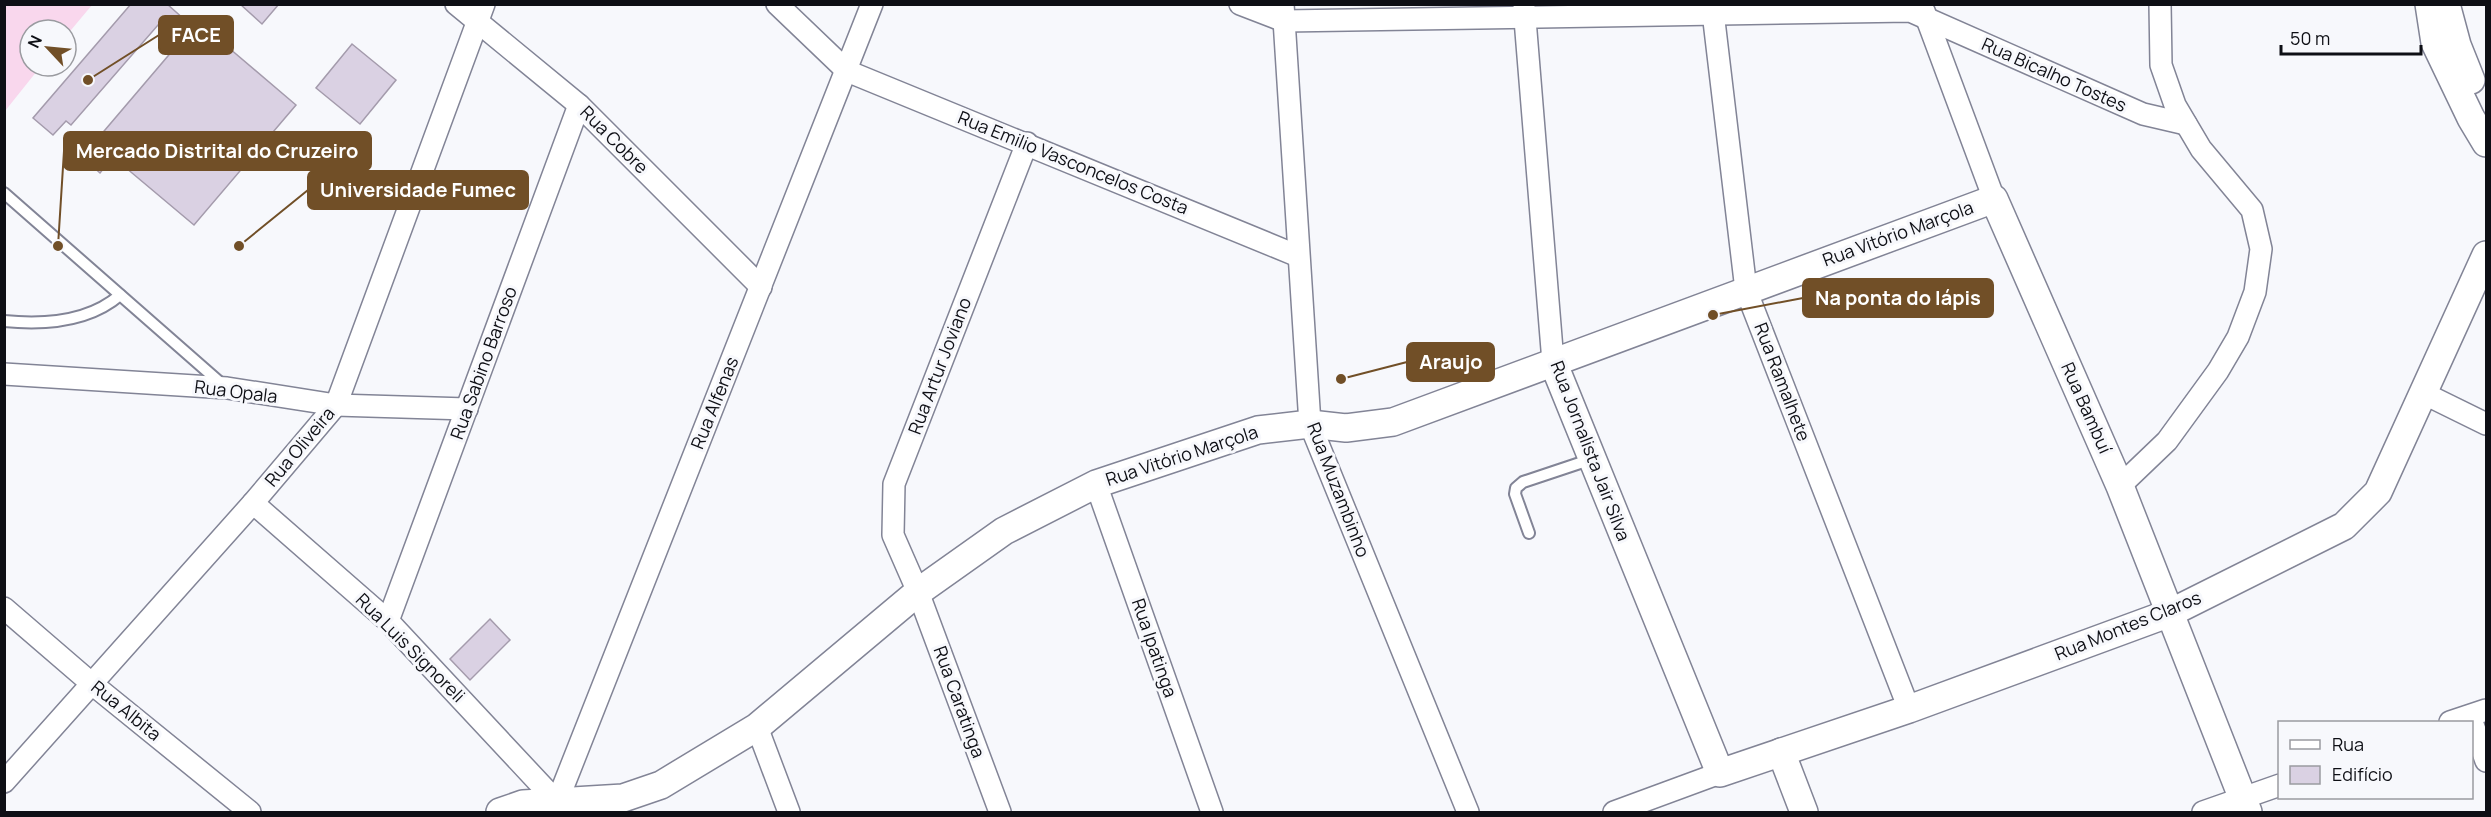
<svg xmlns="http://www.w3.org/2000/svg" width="2491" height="817" font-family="Manrope,sans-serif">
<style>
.green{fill:#f9d7ed}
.building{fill:#dad1e3;stroke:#a49bac;stroke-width:1.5}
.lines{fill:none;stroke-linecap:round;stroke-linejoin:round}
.service-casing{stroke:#828496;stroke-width:14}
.minor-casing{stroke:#828496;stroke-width:24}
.tertiary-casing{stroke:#828496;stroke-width:30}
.service{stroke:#fff;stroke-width:10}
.minor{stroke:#fff;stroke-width:21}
.tertiary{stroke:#fff;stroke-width:27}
.labels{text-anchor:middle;stroke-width:6;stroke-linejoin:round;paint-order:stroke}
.street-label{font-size:18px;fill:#0e0f15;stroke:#f7f8fc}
.leader{fill:none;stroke:#714f27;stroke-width:2}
.callout-dot{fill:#714f27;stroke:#f7f8fc;stroke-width:2}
.callout{fill:#714f27;stroke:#714f27;stroke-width:2}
.callout-label{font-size:20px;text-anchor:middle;font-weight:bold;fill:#fff}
</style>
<rect width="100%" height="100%" fill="#f7f8fc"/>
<polygon class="green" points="5,4 92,5 66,36 66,30 30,30 30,66 41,66 5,111"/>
<g class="building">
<polygon points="131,4 167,4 194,28 202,19 219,33 216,37 296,105 194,225 113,157 100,173 82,157 179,43 158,25 71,125 66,121 53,135 33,118"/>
<polygon points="240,4 279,4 262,24"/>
<polygon points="352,44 396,80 360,124 316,88"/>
<polygon points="490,619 510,640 470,680 450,659"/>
</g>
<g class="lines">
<defs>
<g id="service">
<polyline points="4,193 224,386"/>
<path d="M4,321C44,325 89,322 120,295"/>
<polyline points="1529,533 1515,494 1516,488 1523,482 1592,459"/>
</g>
<g id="minor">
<polyline points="456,4 579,105 761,287"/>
<polyline points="777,4 847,71 1298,256"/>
<polyline points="1240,4 1284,21 1910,11 2143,114 2186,124"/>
<polyline points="1283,4 1310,424 1468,812"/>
<polyline points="1712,4 1746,290 1909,709"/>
<polyline points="1524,7 1553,362"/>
<polyline points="1924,11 1994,199"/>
<polyline points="4,374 227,388 336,405 467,409"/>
<polyline points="2423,393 2486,424"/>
<polyline points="1096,484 1212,812"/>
<polyline points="2120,486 2167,441 2218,371 2238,337 2255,292 2261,249 2252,210 2201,149 2175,105 2161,65 2160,4"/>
<polyline points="253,503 388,621 557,802 872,4"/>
<polyline points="4,608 91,683 250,812"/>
<polyline points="388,621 579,105"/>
<polyline points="2470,716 2486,761"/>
<polyline points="2450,722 2486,710"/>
<polyline points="757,727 789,812"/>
<polyline points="4,782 253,503 336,405 484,4"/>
<polyline points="1000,812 918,592 893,535 894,484 1027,143"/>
<polyline points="1614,812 1720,773"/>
<polyline points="2203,812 2280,785"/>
</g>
<g id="tertiary">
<polyline points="2429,4 2435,43 2471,118 2486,143"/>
<polyline points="2446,4 2457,45 2471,80"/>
<polyline points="1553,362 1720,773 1909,709 2170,613 2344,526 2378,492 2486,255"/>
<polyline points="1781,752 1804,812"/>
<polyline points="500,812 523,804 623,798 661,785 757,727 918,592 1004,531 1096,484 1258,430 1310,424 1346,428 1393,422 1994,199 2120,486 2248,812"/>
</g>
</defs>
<use href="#service" class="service-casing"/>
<use href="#minor" class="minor-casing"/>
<use href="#tertiary" class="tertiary-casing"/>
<use href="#service" class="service"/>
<use href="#minor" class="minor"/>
<use href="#tertiary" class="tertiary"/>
</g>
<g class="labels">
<g class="street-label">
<text transform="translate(2054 75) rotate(24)" y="6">Rua Bicalho Tostes</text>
<text transform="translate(614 140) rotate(45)" y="6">Rua Cobre</text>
<text transform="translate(1073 163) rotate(22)" y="6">Rua Emilio Vasconcelos Costa</text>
<text transform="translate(1898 234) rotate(-20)" y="6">Rua Vitório Marçola</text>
<text transform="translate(484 363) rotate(-70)" y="6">Rua Sabino Barroso</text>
<text transform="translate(940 366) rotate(-69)" y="6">Rua Artur Joviano</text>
<text transform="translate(1782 382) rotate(69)" y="6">Rua Ramalhete</text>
<text transform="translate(236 392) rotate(7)" y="6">Rua Opala</text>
<text transform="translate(715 403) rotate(-68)" y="6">Rua Alfenas</text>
<text transform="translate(2086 408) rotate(66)" y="6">Rua Bambuí</text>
<text transform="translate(300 447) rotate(-50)" y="6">Rua Oliveira</text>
<text transform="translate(1590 451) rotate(69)" y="6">Rua Jornalista Jair Silva</text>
<text transform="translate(1182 456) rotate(-18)" y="6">Rua Vitório Marçola</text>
<text transform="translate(1338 490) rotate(69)" y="6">Rua Muzambinho</text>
<text transform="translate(2128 626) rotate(-22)" y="6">Rua Montes Claros</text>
<text transform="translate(410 648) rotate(45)" y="6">Rua Luis Signoreli</text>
<text transform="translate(1154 648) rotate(71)" y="6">Rua Ipatinga</text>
<text transform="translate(959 702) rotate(70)" y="6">Rua Caratinga</text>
<text transform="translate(126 711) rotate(39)" y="6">Rua Albita</text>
</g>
</g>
<path class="leader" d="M88 80L159 35M58 246L64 151M239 246L308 190M1713 315L1803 298M1341 379L1407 362"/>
<g class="callout-dot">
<circle cx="88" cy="80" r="6"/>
<circle cx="58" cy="246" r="6"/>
<circle cx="239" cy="246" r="6"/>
<circle cx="1713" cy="315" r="6"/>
<circle cx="1341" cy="379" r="6"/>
</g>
<g class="callout">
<rect x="159" y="16" width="74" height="38" rx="6"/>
<rect x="64" y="132" width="307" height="38" rx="6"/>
<rect x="308" y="171" width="220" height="38" rx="6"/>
<rect x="1803" y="279" width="190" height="38" rx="6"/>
<rect x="1407" y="343" width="87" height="38" rx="6"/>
</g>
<g class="callout-label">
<text x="196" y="42">FACE</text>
<text x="217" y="158">Mercado Distrital do Cruzeiro</text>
<text x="418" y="197">Universidade Fumec</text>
<text x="1898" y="305">Na ponta do lápis</text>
<text x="1451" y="369">Araujo</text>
</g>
<rect width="2491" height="817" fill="none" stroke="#0e0f15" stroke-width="12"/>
<rect x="2278" y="721" width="195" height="78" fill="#f7f8fc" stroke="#9a9ba0" stroke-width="1.5"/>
<rect x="2290" y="740" width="30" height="9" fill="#ffffff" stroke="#9a9ba0" stroke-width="1.5"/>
<text x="2332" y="751" font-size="18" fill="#0e0f15">Rua</text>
<rect x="2290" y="766" width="30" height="18" fill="#dad1e3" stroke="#9a9ba0" stroke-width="1.5"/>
<text x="2332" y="781" font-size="18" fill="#0e0f15">Edifício</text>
<g transform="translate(48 48) rotate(296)"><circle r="28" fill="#f7f8fc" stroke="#9a9ba0" stroke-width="1.5"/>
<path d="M0-4.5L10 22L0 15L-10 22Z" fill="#714f27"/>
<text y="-9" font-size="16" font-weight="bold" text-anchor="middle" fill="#0e0f15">N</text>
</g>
<path d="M2281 45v9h140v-9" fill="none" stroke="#0e0f15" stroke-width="3"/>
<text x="2290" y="45" font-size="18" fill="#0e0f15" stroke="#f7f8fc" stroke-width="4.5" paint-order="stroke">50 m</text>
</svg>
